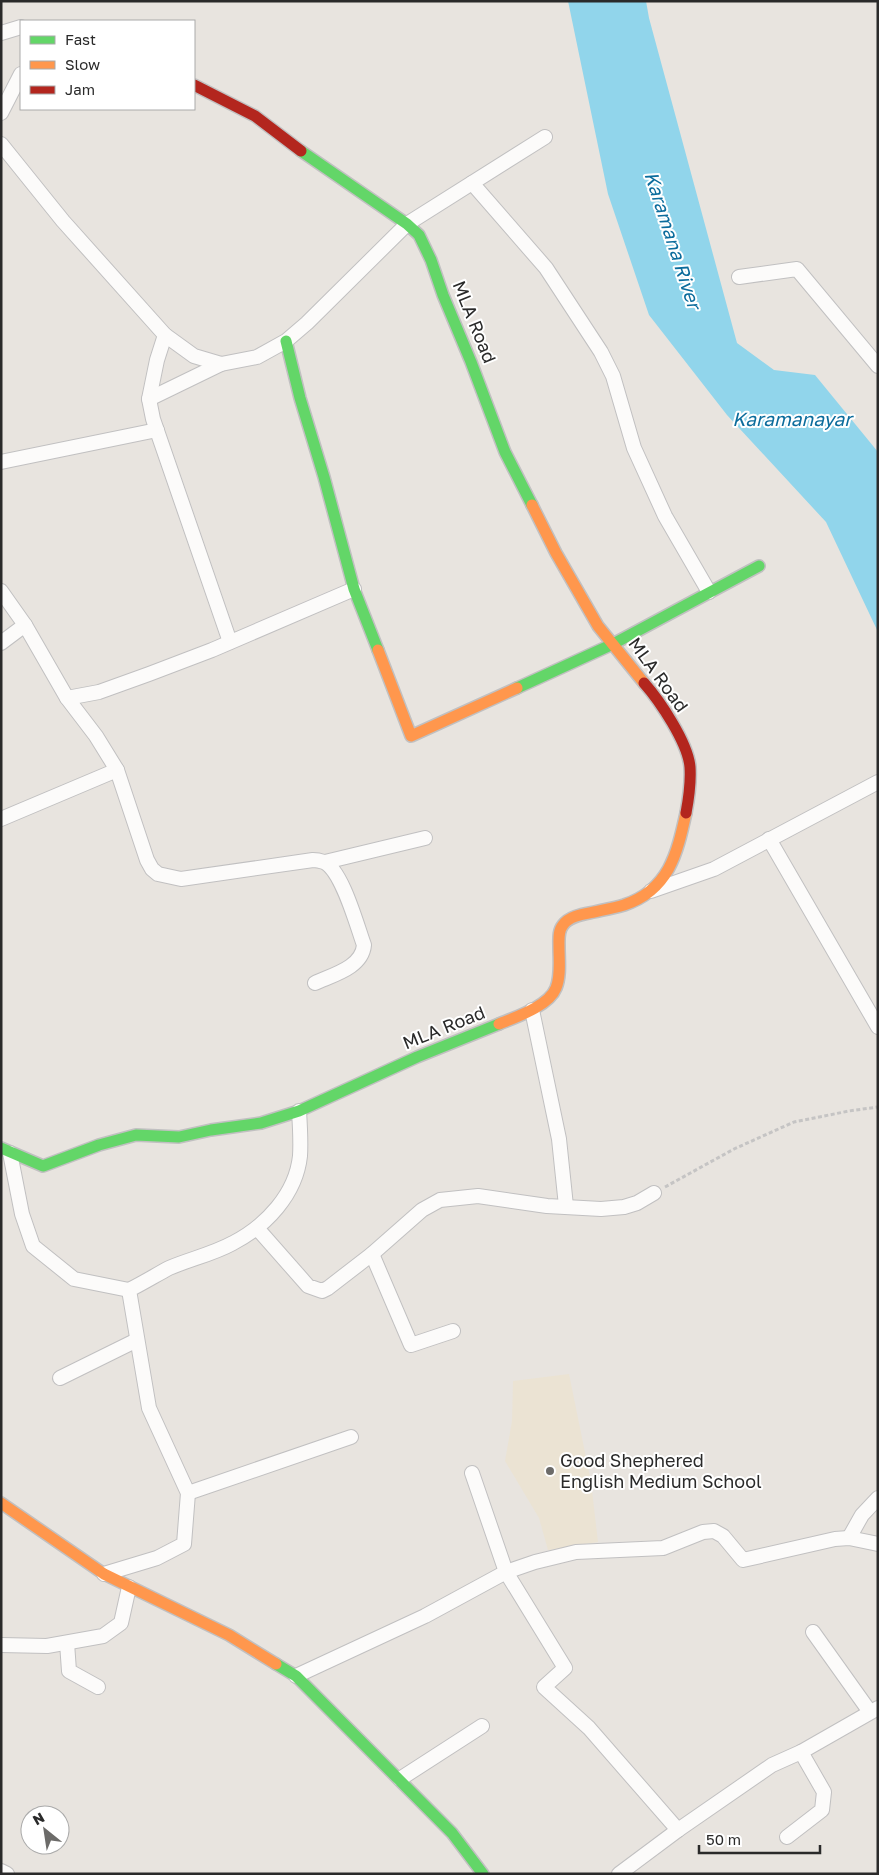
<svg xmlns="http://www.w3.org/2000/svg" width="879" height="1875" font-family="'Golos Text',sans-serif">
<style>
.education{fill:#ebe3d3}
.water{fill:#91d5eb}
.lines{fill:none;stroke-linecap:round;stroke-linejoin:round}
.street-casing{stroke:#c1c0c1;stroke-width:16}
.fast-casing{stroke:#c1c0c1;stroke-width:14}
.slow-casing{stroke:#c1c0c1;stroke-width:14}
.jam-casing{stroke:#c1c0c1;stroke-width:14}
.path{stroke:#c5c4c4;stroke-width:3;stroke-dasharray:4 2.5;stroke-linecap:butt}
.street{stroke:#fcfbfa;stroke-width:14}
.fast{stroke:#63d668;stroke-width:11}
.slow{stroke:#ff974d;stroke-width:11}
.jam{stroke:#b3261e;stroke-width:11}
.poi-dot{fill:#6c6b69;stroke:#fff;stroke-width:2}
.labels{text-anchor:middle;stroke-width:4;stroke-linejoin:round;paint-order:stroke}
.street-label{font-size:18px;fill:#2a2a2a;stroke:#fff}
.poi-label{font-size:18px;fill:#2a2a2a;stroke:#fff;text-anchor:start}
.water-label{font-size:19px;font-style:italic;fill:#0b6c9c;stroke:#fff}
</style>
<rect width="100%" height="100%" fill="#e8e4df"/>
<polygon class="education" points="569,1374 591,1482 598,1542 548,1550 539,1518 505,1461 512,1421 513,1381"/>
<polygon class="water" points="568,1 646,1 649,18 737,343 774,370 815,375 878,452 878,632 826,522 727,415 649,315 608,194"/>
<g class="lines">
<defs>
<g id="street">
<polyline points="1,33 21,27"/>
<polyline points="1,113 21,74"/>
<polyline points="1,144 63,221 165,335 194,356 221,364 257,357 286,341 307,323 407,224 545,137"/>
<polyline points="472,183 546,268 601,352 613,376 634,448 665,516 709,592"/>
<polyline points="739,277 797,269 878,366"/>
<polyline points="165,335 157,360 149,399 153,419 230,642"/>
<polyline points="149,399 221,364"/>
<polyline points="1,462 157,430"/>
<path d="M1,591L25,625L67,698L96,736L117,770L147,860L152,869L158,874L181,879L313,860C316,860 321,861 324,862C342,870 357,926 364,945C362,968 332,975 315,983"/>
<polyline points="1,643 25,625"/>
<polyline points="67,698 99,692 149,674 212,650 354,589"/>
<polyline points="1,819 117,770"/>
<polyline points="769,839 878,1027"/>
<polyline points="325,862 425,838"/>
<polyline points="651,891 714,869 878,782"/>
<polyline points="532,1010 559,1139 566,1206"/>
<polyline points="10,1153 22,1214 33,1246 74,1279 129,1290"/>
<polyline points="257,1228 308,1286 322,1291 328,1288 372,1254 422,1210 440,1200 478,1196 547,1206 601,1209 624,1207 637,1203 654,1193"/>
<polyline points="372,1254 411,1345 453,1331"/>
<polyline points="60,1378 137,1340"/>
<polyline points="472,1473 506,1572 565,1668 544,1687 589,1728 678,1830"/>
<polyline points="188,1493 351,1437"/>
<polyline points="849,1538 862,1515 878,1498"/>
<path d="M104,1574L157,1558L184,1544L188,1493L149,1408L129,1290C143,1283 156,1275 169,1268C190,1259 213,1254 233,1243C266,1226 296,1194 300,1156C301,1141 300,1126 299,1111"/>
<polyline points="813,1632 870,1712"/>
<polyline points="67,1643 69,1671 98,1687"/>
<polyline points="1,1645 47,1646 103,1636 121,1623 129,1587"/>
<polyline points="296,1676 425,1616 506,1572 535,1562 576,1552 663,1548 703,1532 714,1531 723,1536 743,1560 835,1539 849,1538 878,1544"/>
<polyline points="400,1779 482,1726"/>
<polyline points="787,1837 822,1810 824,1792 801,1752"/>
<polyline points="1,1871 7,1874"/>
<polyline points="619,1874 678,1830 772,1765 801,1752 878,1708"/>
</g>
<g id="fast">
<polyline points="301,151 407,224 419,235 431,260 443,295 471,362 505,452 532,505"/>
<polyline points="286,341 300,398 324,477 354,589 378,650"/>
<polyline points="517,688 613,644 759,566"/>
<polyline points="1,1148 43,1166 99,1145 136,1135 179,1137 211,1130 261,1123 299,1111 417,1057 499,1024"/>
<polyline points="276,1664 296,1676 452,1833 483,1874"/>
</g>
<g id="slow">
<polyline points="532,505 556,553 598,626 644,683"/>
<polyline points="378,650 411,736 517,688"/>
<path d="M499,1024C516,1017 549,1006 556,988C561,976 559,960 559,947C559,939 558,931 563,925C569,916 584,914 594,912C603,910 614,908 624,905C669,890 677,854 686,813"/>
<polyline points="1,1503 104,1574 229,1635 276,1664"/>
</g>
<g id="jam">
<polyline points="194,85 255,116 301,151"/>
<path d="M644,683C660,701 688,743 690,767C691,782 689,797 686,813"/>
</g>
</defs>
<use href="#street" class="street-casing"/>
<use href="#fast" class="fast-casing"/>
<use href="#slow" class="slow-casing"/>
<use href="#jam" class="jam-casing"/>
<polyline class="path" points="665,1187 734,1149 794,1122 849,1111 878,1107"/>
<use href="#street" class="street"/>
<use href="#fast" class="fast"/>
<use href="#slow" class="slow"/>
<use href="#jam" class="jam"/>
</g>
<circle class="poi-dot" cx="550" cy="1471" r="5"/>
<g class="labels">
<g class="street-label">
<text transform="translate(474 322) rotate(68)" y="6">MLA Road</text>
<text transform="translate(658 675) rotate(54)" y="6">MLA Road</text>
<text transform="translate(444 1028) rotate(-22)" y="6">MLA Road</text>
</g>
<g class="poi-label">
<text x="560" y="1467">Good Shephered<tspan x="560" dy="21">English Medium School</tspan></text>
</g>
<g class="water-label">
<text transform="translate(673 240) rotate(72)" y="7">Karamana River</text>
<text x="792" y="426">Karamanayar</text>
</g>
</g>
<rect width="879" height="1875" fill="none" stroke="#2a2a2a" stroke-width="5"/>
<rect x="20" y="20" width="175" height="90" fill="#ffffff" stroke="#aaaaaa"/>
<rect x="30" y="36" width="25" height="8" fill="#63d668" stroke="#aaaaaa"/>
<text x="65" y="45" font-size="15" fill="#2a2a2a">Fast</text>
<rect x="30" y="61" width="25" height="8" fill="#ff974d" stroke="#aaaaaa"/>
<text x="65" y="70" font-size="15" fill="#2a2a2a">Slow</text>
<rect x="30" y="86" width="25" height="8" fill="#b3261e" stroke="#aaaaaa"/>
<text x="65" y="95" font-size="15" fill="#2a2a2a">Jam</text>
<g transform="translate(45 1830) rotate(330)"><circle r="24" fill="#ffffff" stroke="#aaaaaa"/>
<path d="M0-4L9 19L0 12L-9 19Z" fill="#6c6b69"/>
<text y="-8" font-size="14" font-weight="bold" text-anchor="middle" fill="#2a2a2a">N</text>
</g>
<path d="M699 1845v8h121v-8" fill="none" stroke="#2a2a2a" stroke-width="2.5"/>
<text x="706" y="1845" font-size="15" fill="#2a2a2a" stroke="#ffffff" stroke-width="4" paint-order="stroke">50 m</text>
</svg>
